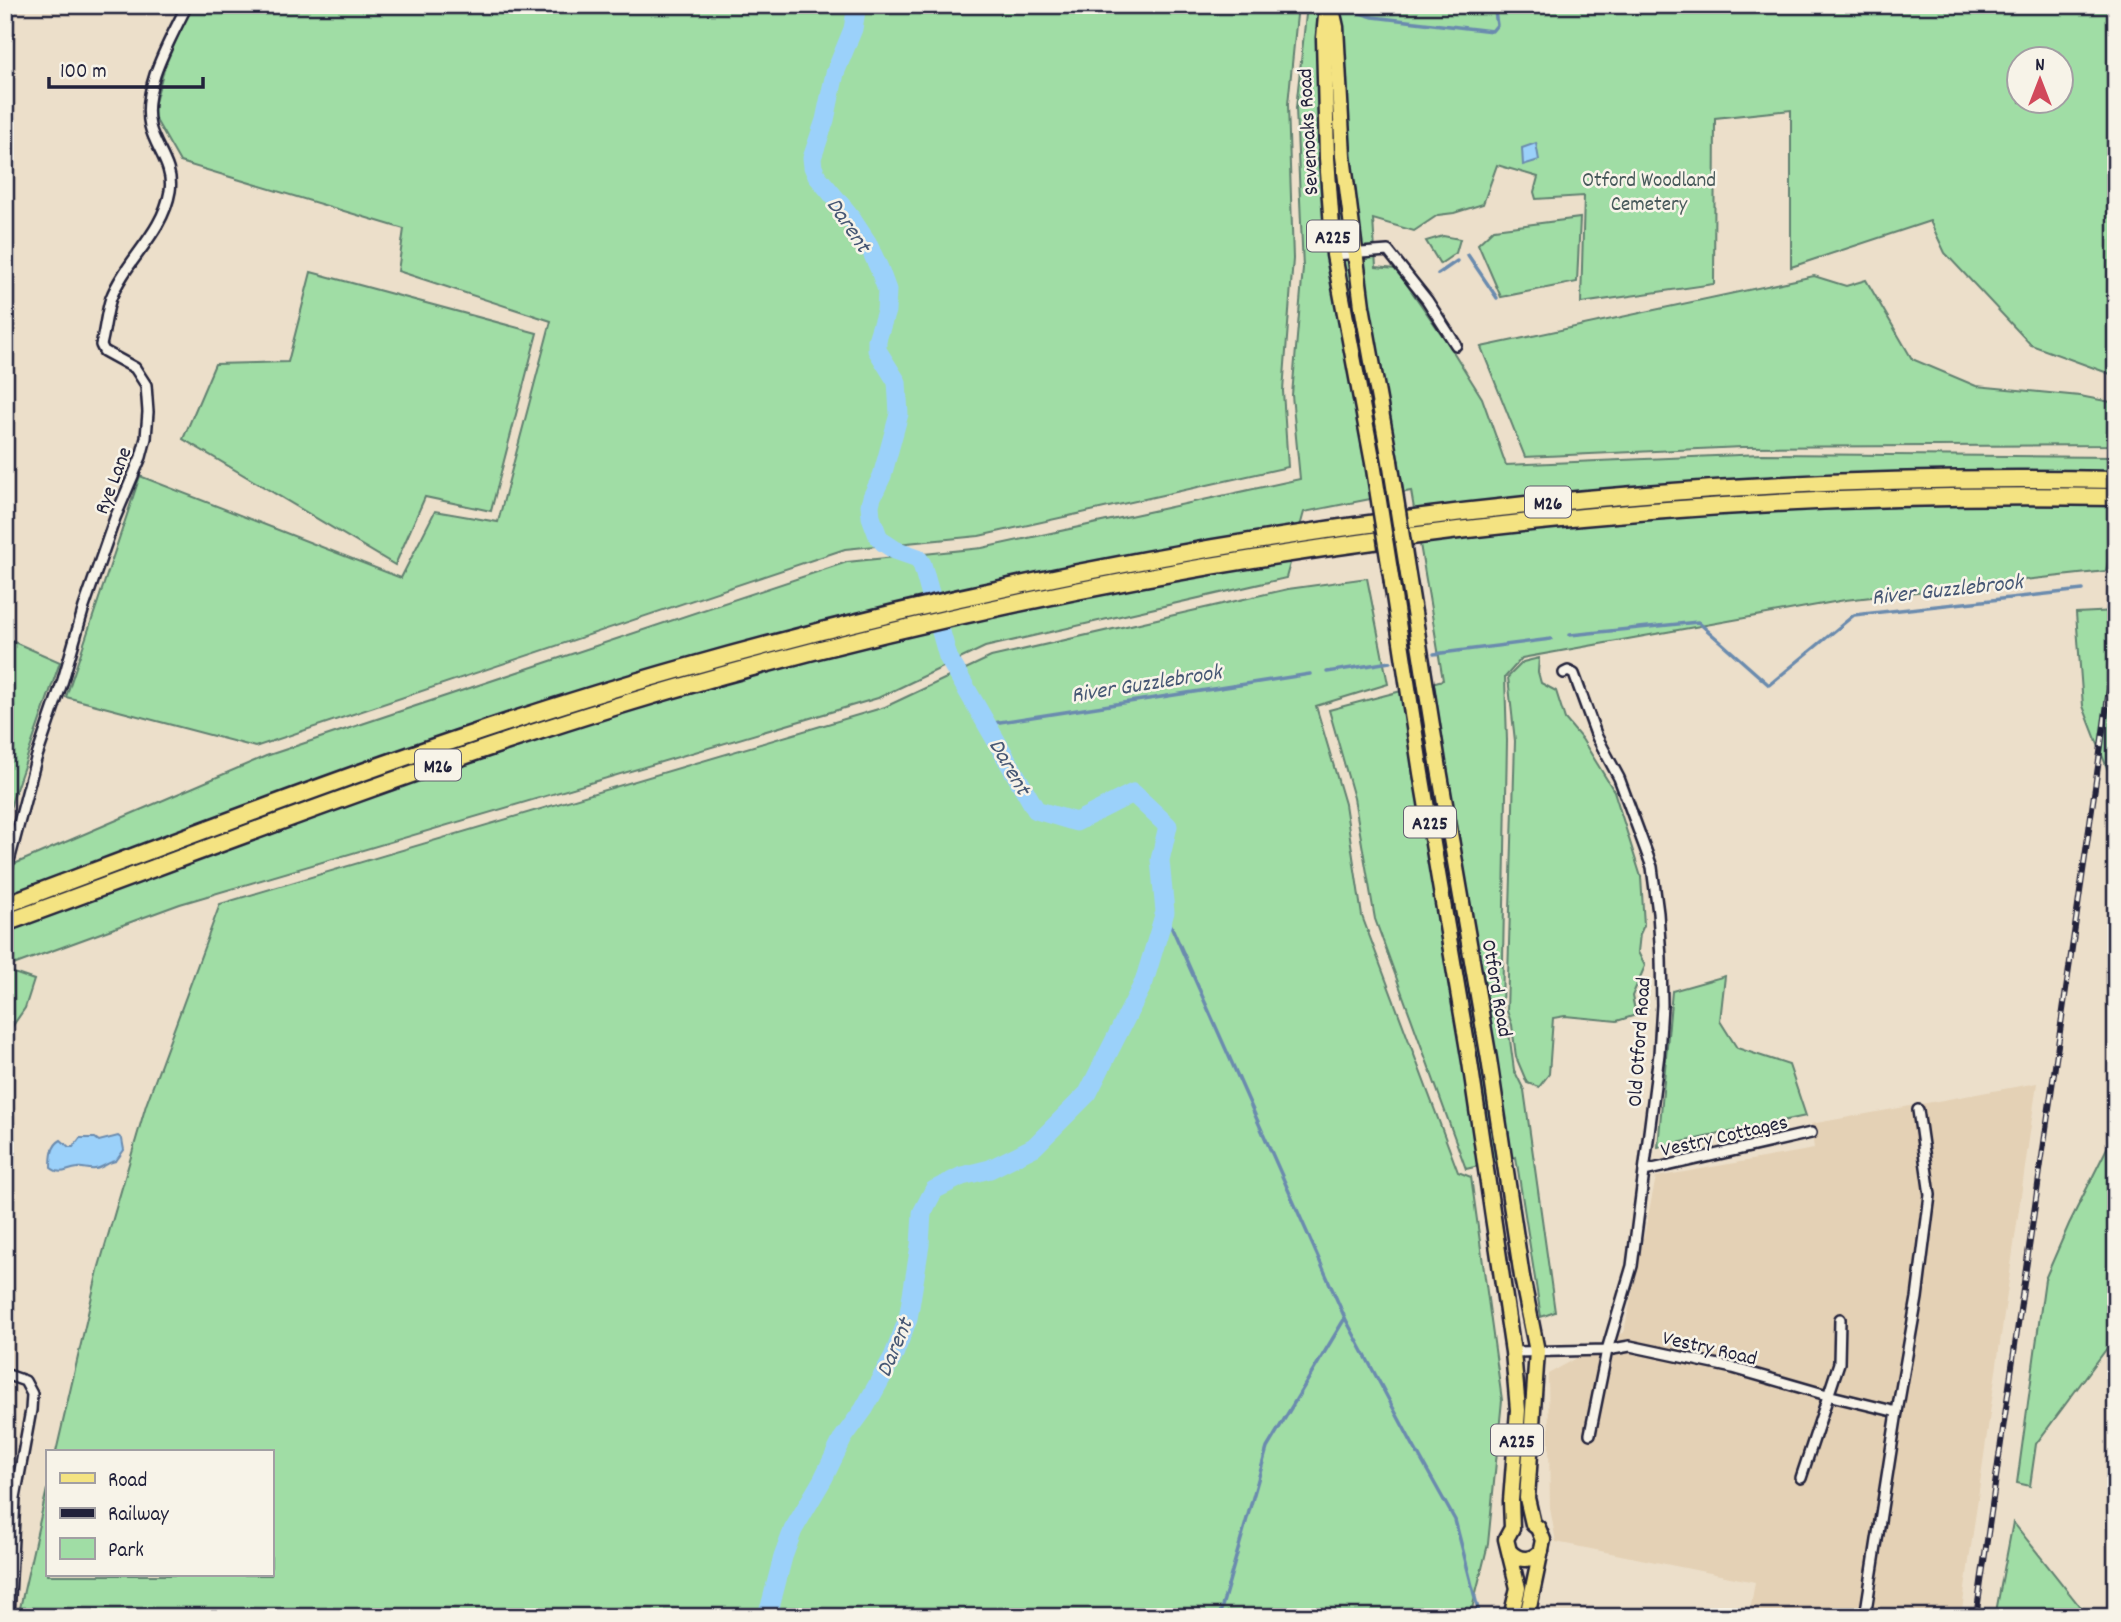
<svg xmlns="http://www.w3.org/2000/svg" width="2121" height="1622" font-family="Dekko,sans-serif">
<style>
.built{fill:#e4d1b5}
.green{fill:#a0dda5;stroke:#618070;stroke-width:2;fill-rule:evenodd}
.water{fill:#9bd1fa;stroke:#6b8bae;stroke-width:2}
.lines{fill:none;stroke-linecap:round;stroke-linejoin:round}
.stream{stroke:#6b8bae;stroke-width:3.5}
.river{stroke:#9bd1fa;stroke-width:19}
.street-casing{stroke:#22223b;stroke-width:14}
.primary-casing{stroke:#22223b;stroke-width:19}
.highway-casing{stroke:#22223b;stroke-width:21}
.street{stroke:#f7f3e8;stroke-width:9}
.primary{stroke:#f4e382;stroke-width:14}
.highway{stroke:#f4e382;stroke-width:16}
.rail-casing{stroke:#22223b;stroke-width:6}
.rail{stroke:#f7f3e8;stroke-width:3.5;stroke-dasharray:10;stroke-linecap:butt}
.primary-bridge-casing{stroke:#22223b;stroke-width:19;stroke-linecap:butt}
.primary-bridge{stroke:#f4e382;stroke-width:14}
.labels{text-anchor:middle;stroke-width:5;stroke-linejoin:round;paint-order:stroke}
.shield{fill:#f7f3e8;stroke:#62616f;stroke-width:2}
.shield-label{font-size:19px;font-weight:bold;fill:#22223b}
.street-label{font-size:21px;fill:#22223b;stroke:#f7f3e8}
.park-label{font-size:21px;fill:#485a5b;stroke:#f7f3e8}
.water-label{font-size:23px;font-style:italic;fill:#465774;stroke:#f7f3e8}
</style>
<rect width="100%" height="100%" fill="#ecdfca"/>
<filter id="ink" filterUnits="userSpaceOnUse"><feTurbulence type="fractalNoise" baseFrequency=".0143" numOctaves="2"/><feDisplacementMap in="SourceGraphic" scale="14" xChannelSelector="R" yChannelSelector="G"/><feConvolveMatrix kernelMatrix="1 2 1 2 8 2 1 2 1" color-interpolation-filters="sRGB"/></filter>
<g filter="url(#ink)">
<polygon class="built" points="2037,1083 1961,1617 1749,1617 1755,1582 1556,1542 1550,1508 1548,1374 1624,1332 1656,1177 1814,1149 1811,1124"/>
<g class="green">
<polygon points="191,5 1298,5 1288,104 1293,259 1283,391 1288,467 979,536 845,549 255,747 66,697 140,476 401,578 435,511 498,522 551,321 398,271 404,229 180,162 152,113 165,66"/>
<path d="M1307,5H2116V376L2031,345L1945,253L1930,221L1791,267V110L1715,118L1714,284L1581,303L1584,196L1536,199L1534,192L1538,177L1497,165L1483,204L1454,213L1438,215L1414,231L1373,219L1376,267L1396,269L1449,345L1482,398L1506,465L1762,454L2116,457V524L2106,571L1845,600L1522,658L1505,677L1507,741L1502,1014L1508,1025L1514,1070L1524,1090L1555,1312L1541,1317L1516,1157L1466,1169L1375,919L1354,798L1329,710L1443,680L1411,491L1304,512L1286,578L985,647L878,698L180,904L5,968V868L266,756L847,562L982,548L1300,479L1292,395L1303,268L1296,108ZM2020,60H2062V102H2020Z"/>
<polygon points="1580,218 1577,282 1501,297 1478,244 1494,229"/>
<polygon points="1443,236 1460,239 1456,253 1440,264 1426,241"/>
<polygon points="311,272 537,333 491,511 425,497 395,565 183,439 215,364 288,362"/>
<polygon points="1814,276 1846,286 1866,280 1912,359 1976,386 2080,396 2116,403 2116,445 1742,447 1525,457 1481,347"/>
<polygon points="1367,578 1388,684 1316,706 1345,804 1362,916 1458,1172 1471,1177 1502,1400 1488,1544 1470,1617 18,1617 47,1489 47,1575 271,1575 271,1452 56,1452 98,1270 146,1105 220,904 885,707 991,657 1288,589"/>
<polygon points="2116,611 2116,791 2083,706 2076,613"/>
<polygon points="5,638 60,662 13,798 5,827"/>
<polygon points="1539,658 1538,672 1541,683 1556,691 1565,719 1582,739 1614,791 1641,877 1644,925 1640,934 1638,952 1645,966 1632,996 1636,1015 1617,1021 1565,1016 1553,1018 1549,1074 1539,1087 1527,1083 1516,1057 1512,1025 1507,1011 1515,741 1508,677 1523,662"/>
<polygon points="5,970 34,980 25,1008 5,1037"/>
<polygon points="1725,976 1720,1021 1737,1048 1789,1065 1806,1116 1658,1147 1672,991"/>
<polygon points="2116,1130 2116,1336 2036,1444 2030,1486 2017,1483 2045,1279 2069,1224"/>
<polygon points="2013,1522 2088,1617 1995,1617"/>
</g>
<g class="water">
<polygon points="1536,143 1539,160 1523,165 1522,148"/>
<path d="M118,1136L122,1139L124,1150L116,1161C108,1162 103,1168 95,1169C89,1170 83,1167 78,1168C66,1169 62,1176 51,1168C51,1158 51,1145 61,1140L69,1147H73L80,1138H95L99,1141Z"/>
</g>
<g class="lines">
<g class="stream">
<polyline points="1357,12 1373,17 1492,31 1497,25 1494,5"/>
<polyline points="1468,255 1497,298"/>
<polyline points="1438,274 1457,261"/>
<polyline points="1570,635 1698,622 1769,685 1854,615 2083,590"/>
<polyline points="1434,654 1551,639"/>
<polyline points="1327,672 1390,662"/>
<polyline points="987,724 1310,674"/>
<polyline points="1165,912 1345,1318 1267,1448 1219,1617"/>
<polyline points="1345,1318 1413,1445 1455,1520 1480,1617"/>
</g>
<polyline class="river" points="765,1617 770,1607 783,1557 793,1530 823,1479 843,1438 864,1409 893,1357 908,1319 920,1245 922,1213 934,1190 962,1176 990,1169 1034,1147 1088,1093 1144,982 1165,912 1160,860 1168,826 1133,793 1076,822 1036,810 948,657 922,564 918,558 895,550 883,542 878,536 871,517 870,505 872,497 882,476 899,414 897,382 877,350 877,340 886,311 887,290 879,268 867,242 847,212 817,176 813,167 812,158 825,120 835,73 853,29 857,5"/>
<defs>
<g id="street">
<polyline points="1334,255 1388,251 1427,300 1456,345"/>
<polyline points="1564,673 1568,671 1574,674 1597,737 1619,778 1652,867 1658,913 1661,958 1662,1005 1659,1054 1632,1266 1607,1350 1590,1434"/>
<path d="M5,876L36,759L63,680L84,607L115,518L141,457L146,438L148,412L146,385L135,368L104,351L101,345C105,330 106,313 111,298C126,260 163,233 170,191C174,166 155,148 150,126C141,87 171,39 187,5"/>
<polyline points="1644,1171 1811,1133"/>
<polyline points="1513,1352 1607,1350 1630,1346 1733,1368 1827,1395 1897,1412"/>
<polyline points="5,1374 25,1381 32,1394 31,1410 15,1498 9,1617"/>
<polyline points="1801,1478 1839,1363 1840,1319"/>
<polyline points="1865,1617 1897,1412 1917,1298 1930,1195 1918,1110"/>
</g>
<g id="primary">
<polyline points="1327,5 1324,38 1327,158 1334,255 1373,463"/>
<polyline points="1331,5 1336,27 1343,156 1362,306 1390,461"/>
<polyline points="1409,581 1439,769 1489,1059 1522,1277 1537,1351 1527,1498 1533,1524 1538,1528 1543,1540 1527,1617"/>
<polyline points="1392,583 1421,773 1470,1062 1513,1352 1518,1410 1511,1501 1512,1528 1506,1539 1518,1588 1511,1617"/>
<path d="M1510,1552C1520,1562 1532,1561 1541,1551"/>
</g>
<g id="highway">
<path d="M5,905C229,821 454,733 684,668C1149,536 1632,470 2116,480"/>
<path d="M5,923C227,842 447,755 674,689C1142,554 1628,488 2116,497"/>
</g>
</defs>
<use href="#street" class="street-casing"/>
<use href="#primary" class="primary-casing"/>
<use href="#highway" class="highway-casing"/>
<use href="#street" class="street"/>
<use href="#primary" class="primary"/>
<use href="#highway" class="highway"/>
<defs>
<polyline id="rail" points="1976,1617 2116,641"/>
</defs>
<use href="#rail" class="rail-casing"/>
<use href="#rail" class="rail"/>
<defs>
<g id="primary-bridge">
<polyline points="1390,461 1409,581"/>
<polyline points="1373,463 1392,583"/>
</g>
</defs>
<use href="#primary-bridge" class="primary-bridge-casing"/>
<use href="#primary-bridge" class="primary-bridge"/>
</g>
</g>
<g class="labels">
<g class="shield">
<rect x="1307" y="220.5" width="52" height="31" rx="5"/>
<rect x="1525" y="486.5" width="46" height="31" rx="5"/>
<rect x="415" y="749.5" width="46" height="31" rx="5"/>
<rect x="1404" y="806.5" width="52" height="31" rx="5"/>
<rect x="1491" y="1424.5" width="52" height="31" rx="5"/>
</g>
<g class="shield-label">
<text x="1333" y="243">A225</text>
<text x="1548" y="509">M26</text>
<text x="438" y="772">M26</text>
<text x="1430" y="829">A225</text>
<text x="1517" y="1447">A225</text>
</g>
<g class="street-label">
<text transform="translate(1307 132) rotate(-93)" y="7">Sevenoaks Road</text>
<text transform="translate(112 480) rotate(-69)" y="7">Rye Lane</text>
<text transform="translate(1498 988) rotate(80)" y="7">Otford Road</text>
<text transform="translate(1638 1042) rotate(-86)" y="7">Old Otford Road</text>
<text transform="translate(1724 1135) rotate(-13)" y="7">Vestry Cottages</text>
<text transform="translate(1710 1347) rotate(13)" y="7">Vestry Road</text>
</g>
<g class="park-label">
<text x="1649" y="186">Otford Woodland<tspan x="1649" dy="24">Cemetery</tspan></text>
</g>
<g class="water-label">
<text transform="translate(850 224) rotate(56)" y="8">Darent</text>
<text transform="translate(1947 588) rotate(-6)" y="8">River Guzzlebrook</text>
<text transform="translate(1146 682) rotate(-9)" y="8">River Guzzlebrook</text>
<text transform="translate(1011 766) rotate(60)" y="8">Darent</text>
<text transform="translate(893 1347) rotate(-67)" y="8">Darent</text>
</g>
</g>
<rect width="2121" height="1622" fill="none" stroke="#f7f3e8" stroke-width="28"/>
<rect x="14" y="14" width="2093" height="1594" fill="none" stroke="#22223b" stroke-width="2.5" filter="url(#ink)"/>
<rect x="46" y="1450" width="228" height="126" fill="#f7f3e8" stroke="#a29fa3" stroke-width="2"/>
<rect x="60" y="1473" width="35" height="10" fill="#f4e382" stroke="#a29fa3" stroke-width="2"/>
<text x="108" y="1486" font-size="21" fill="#22223b">Road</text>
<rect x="60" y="1508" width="35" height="10" fill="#22223b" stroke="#a29fa3" stroke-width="2"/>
<text x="108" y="1520" font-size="21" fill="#22223b">Railway</text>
<rect x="60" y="1538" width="35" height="21" fill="#a0dda5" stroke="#a29fa3" stroke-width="2"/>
<text x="108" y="1556" font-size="21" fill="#22223b">Park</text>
<g transform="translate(2040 80)"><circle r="33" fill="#f7f3e8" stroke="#a29fa3" stroke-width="2"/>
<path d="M0-5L12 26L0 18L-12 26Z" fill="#d1495b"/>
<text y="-10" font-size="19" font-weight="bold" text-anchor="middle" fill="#22223b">N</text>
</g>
<path d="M49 77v10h154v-10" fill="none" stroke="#22223b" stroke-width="3.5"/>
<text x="60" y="77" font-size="21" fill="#22223b" stroke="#f7f3e8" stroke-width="5" paint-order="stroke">100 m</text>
</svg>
